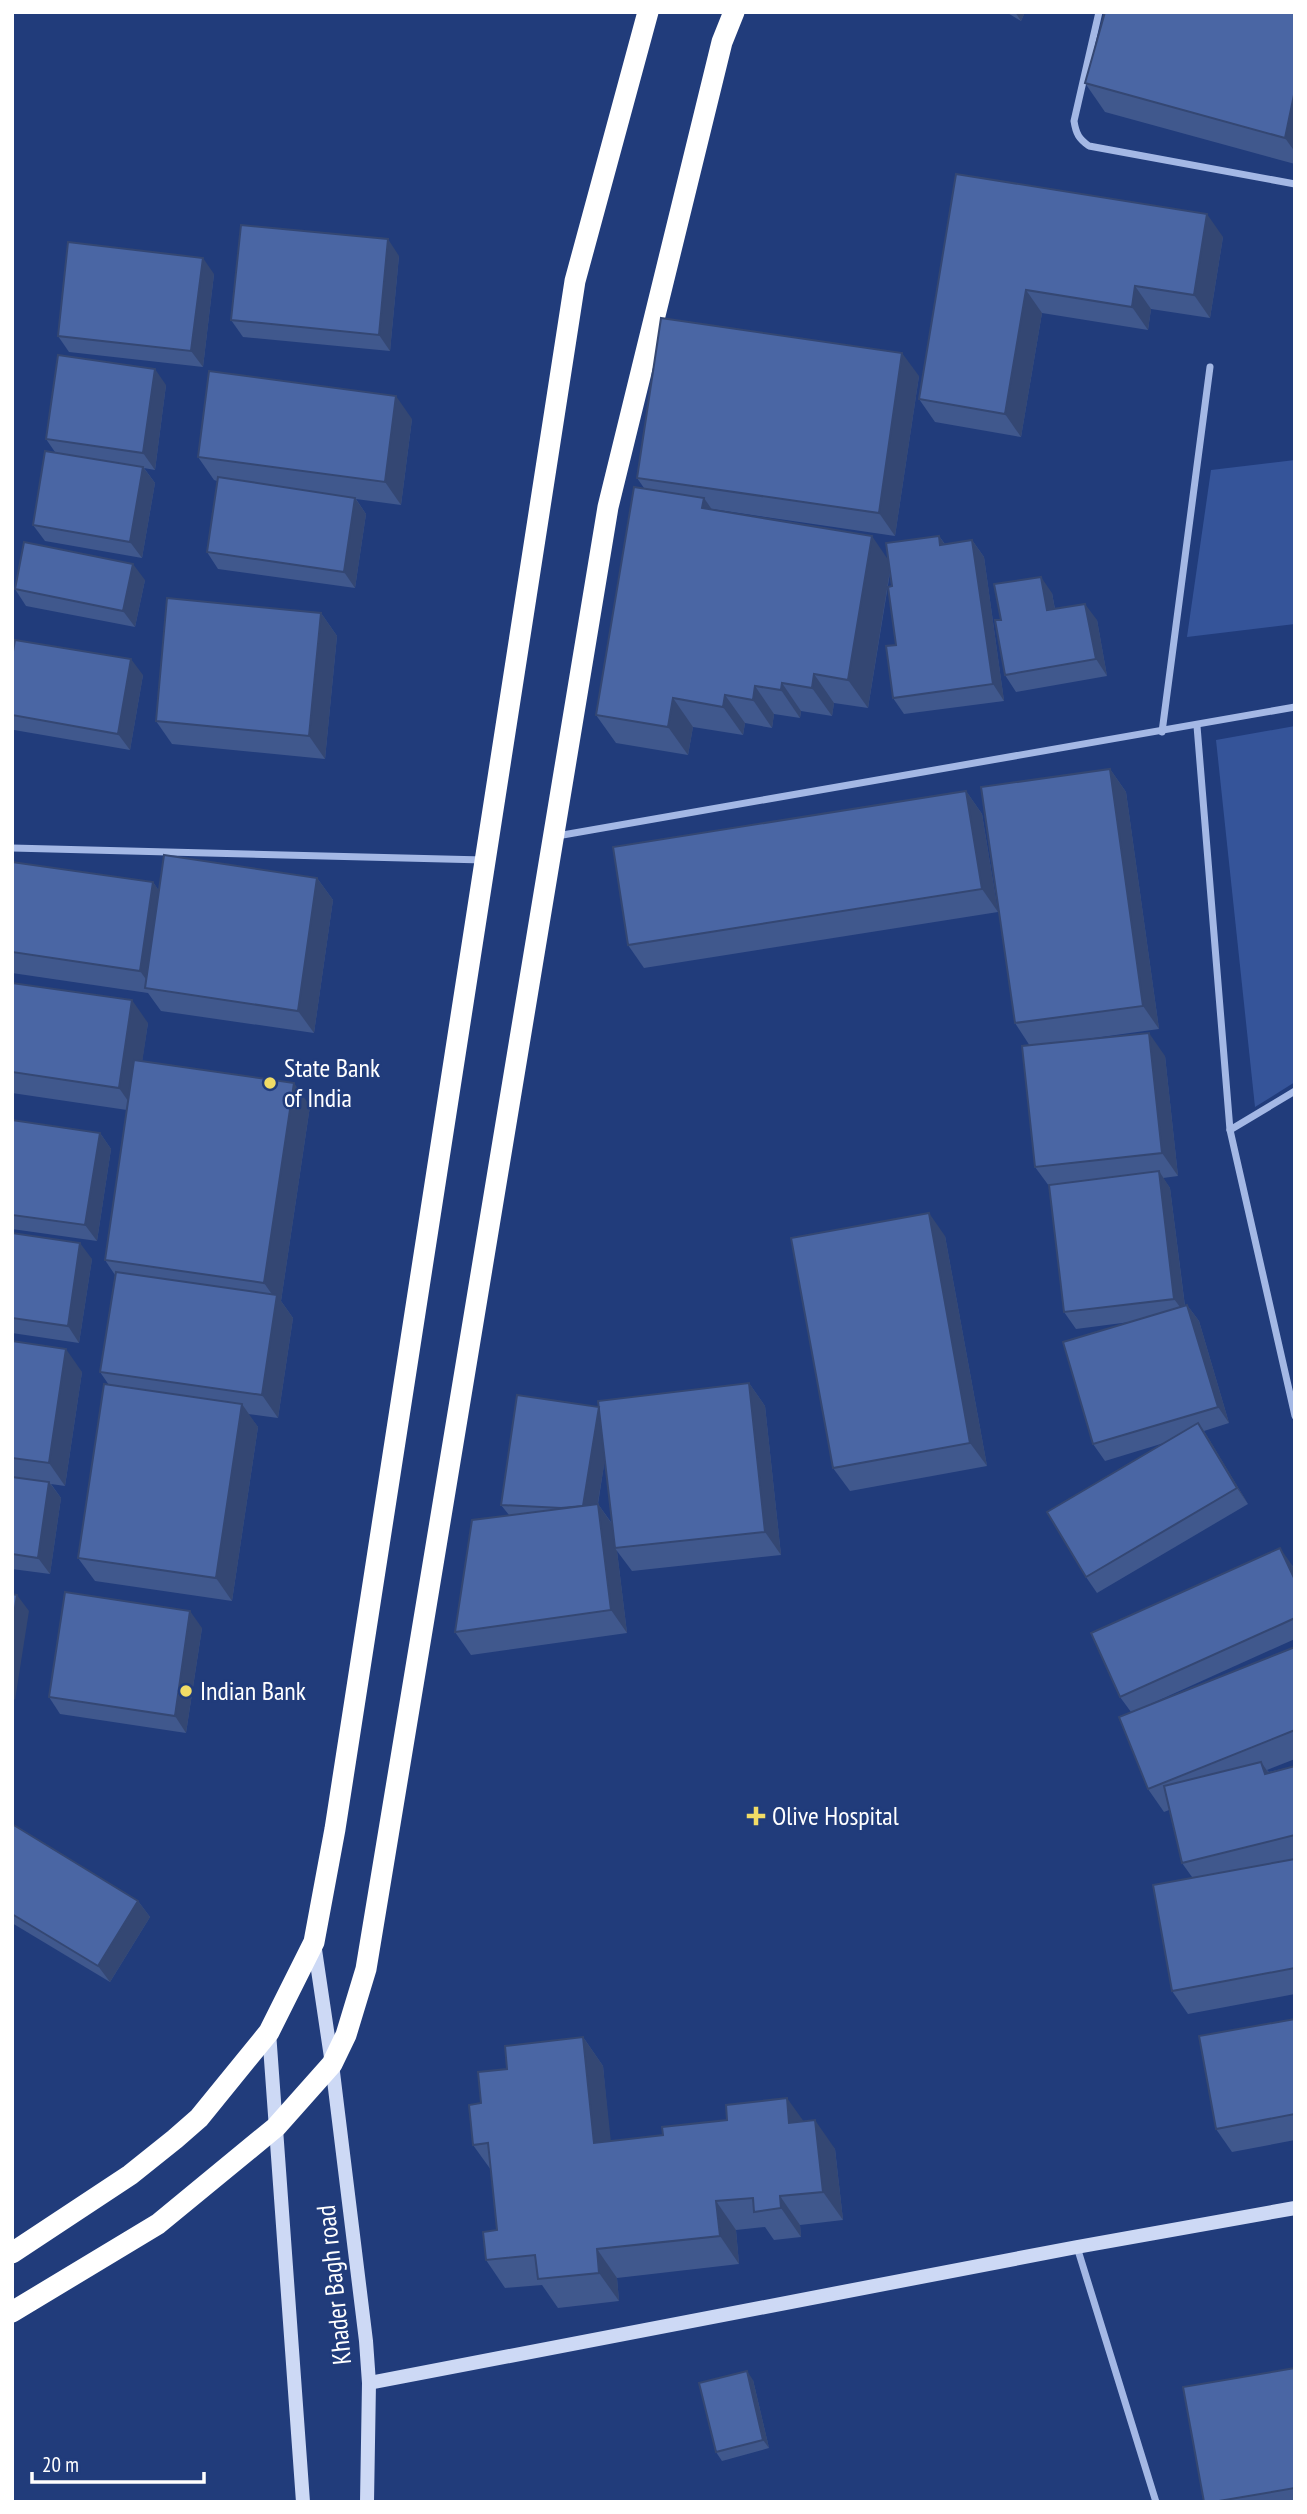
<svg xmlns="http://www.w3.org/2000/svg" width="1307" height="2514" font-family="'PT Sans Narrow',sans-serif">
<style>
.green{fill:#355499}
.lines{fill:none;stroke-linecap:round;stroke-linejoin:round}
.street{stroke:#a4b8e5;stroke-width:7}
.secondary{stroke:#cdd9f5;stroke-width:14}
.highway{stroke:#fff;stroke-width:21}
.wall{fill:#40588d;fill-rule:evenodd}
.shaded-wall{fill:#344773}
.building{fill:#4a66a4;stroke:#344773;stroke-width:2}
.poi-dot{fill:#f1dc66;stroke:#213c7b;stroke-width:2.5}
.labels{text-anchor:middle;stroke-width:5;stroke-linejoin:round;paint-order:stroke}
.poi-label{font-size:26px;fill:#fff;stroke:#213c7b;text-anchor:start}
.street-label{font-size:26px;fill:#fff;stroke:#213c7b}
</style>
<rect width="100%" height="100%" fill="#213c7b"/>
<g class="green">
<polygon points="1295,460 1295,624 1187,637 1211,470"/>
<polygon points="1295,726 1295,1082 1255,1107 1216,740"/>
</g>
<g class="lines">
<g class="street">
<path d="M1099,12L1074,121C1076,134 1079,139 1089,146L1295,184"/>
<polyline points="1197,726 1230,1130 1295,1416"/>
<polyline points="1162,732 1210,367"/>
<polyline points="557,836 1295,707"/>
<polyline points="12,848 484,860"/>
<polyline points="1230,1130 1295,1091"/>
<polyline points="1077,2247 1156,2502"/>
</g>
<g class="secondary">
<polyline points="314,1943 332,2064 366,2341 369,2383 367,2502"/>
<polyline points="269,2032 303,2502"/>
<polyline points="369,2383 1077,2247 1295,2208"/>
</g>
<g class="highway">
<polyline points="12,2253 130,2175 175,2139 199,2118 269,2032 314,1942 335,1829 575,281 648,12"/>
<polyline points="12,2312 158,2224 276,2127 332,2064 346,2035 366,1969 608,507 722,42 734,12"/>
</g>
</g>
<g class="wall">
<polygon points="1006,12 1025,12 1021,21"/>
<polygon points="1295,12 1295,164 1105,112 1085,83"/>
<polygon points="956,174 1223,237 1210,318 1151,309 1148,330 1042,313 1021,437 935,422 919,399"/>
<polygon points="399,256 390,351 243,337 231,320"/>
<polygon points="214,274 203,367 69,352 58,336"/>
<polygon points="919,376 895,536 712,509 888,559 939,536 945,544 972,540 984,557 1004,701 904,714 893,698 896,645 890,573 868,708 834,703 832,716 801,711 800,718 774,714 772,728 745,723 743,735 693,727 688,755 616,743 596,715 644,488 637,478"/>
<polygon points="166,385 155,470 144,468 155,483 142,558 45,541 33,525 55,452 46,439"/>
<polygon points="412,419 401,505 356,499 366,514 355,588 218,569 207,552 217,481 214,480 198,457"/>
<polygon points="145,580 135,627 26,606 15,589"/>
<polygon points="1052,593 1055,609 1097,620 1107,676 1016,692 1005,675 1001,620"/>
<polygon points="321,613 337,636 325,759 172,744 156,721"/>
<polygon points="12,657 143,675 130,750 14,730 12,728"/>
<polygon points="1110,769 1126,792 1159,1029 1065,1042 1165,1056 1178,1176 1163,1178 1170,1188 1185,1306 1187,1305 1199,1321 1229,1423 1204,1431 1248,1504 1097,1593 1086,1577 1164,1443 1105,1461 1093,1444 1130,1322 1076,1329 1064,1312 1049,1186 1035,1167 1030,1046 1015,1023"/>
<polygon points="966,791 982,814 998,912 644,968 628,945"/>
<polygon points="12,862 153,882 159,891 317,878 333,900 314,1033 161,1011 148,993 12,973"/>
<polygon points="12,983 148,1023 142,1061 310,1106 281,1301 293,1318 278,1418 248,1414 258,1427 232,1601 95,1581 78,1558 109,1385 100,1372 115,1275 105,1260 127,1110 12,1093"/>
<polygon points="12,1120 100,1133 111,1149 97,1241 12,1229"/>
<polygon points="12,1233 92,1259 79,1343 12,1333"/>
<polygon points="945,1236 987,1466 850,1491 833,1468"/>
<polygon points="12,1341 82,1372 65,1486 51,1484 61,1498 50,1574 12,1569"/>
<path d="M749,1383L765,1406L781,1555L632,1571L617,1551L627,1633L471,1655L455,1632L509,1515L501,1505L599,1407ZM605,1458L613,1525L598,1504Z"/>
<polygon points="1292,1565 1295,1572 1295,1639 1144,1707 1295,1647 1295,1759 1267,1770 1269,1772 1295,1766 1295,1994 1188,2014 1172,1991 1192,1877 1182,1863 1169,1810 1164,1812 1148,1789 1131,1712 1120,1697"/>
<polygon points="202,1628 186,1733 60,1714 49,1697"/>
<polygon points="12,1824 138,1901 150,1917 110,1982 12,1923"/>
<polygon points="1295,2019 1295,2140 1232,2152 1216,2129"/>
<polygon points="583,2037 603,2066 610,2141 803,2121 835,2149 843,2220 800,2225 801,2237 774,2240 765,2227 736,2230 739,2264 617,2278 619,2301 558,2308 542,2285 505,2288 486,2260 497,2230 491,2170 473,2145 481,2103 507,2069"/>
<polygon points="1295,2368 1295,2502 1204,2502"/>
<polygon points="753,2380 769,2448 722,2461 716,2452"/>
</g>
<g class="shaded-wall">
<polygon points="1015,12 1025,12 1021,21"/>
<polygon points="1295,90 1295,152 1285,138"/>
<polygon points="1207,214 1223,237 1210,318 1194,295"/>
<polygon points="388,239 399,256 390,351 379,335"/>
<polygon points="203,258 214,274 203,367 191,351"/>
<polygon points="1135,286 1151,309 1148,330 1132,307"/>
<polygon points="1026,290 1042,313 1021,437 1005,414"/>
<polygon points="902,353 919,376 895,536 879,513"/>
<polygon points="155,369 166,385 155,470 143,453"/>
<polygon points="396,396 412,419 401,505 385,482"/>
<polygon points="143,467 155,483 142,558 130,542"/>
<polygon points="355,498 366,514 355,588 344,572"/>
<polygon points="704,498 724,527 702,508"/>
<polygon points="872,536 891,564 868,708 848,680"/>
<polygon points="939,536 950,552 940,545"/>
<polygon points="972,540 984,557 1004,701 993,684"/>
<polygon points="133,564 145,580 135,627 123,611"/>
<polygon points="1041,577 1052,593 1058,627 1047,610"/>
<polygon points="1085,604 1097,620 1107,676 1096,659"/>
<polygon points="321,613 337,636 325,759 309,736"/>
<polygon points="131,659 143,675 130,750 118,734"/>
<polygon points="814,674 834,703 832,716 812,688"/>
<polygon points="782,683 801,711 800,718 781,690"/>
<polygon points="755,686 774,714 772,728 753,700"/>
<polygon points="725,695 745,723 743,735 723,707"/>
<polygon points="673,698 693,727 688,755 668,727"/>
<polygon points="1110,769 1126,792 1159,1029 1143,1006"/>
<polygon points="966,791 982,814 998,912 982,889"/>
<polygon points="317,878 333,900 314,1033 298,1011"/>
<polygon points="153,882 169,905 153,989 140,971"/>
<polygon points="132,1000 148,1023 135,1111 119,1088"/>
<polygon points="1149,1033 1165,1056 1178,1176 1162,1153"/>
<polygon points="294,1083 310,1106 281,1301 293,1318 278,1418 262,1395 276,1300 264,1283"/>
<polygon points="100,1133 111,1149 97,1241 85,1225"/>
<polygon points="1159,1171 1170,1188 1186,1315 1174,1299"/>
<polygon points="929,1213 945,1236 987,1466 970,1443"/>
<polygon points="80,1243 92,1259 79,1343 68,1326"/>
<polygon points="1187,1305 1199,1321 1229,1423 1218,1407"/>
<polygon points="66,1349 82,1372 65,1486 49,1463"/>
<polygon points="749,1383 765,1406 781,1555 765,1532"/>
<polygon points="242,1404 258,1427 232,1601 216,1578"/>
<polygon points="599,1407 611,1423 594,1526 583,1510"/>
<polygon points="1198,1423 1209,1439 1248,1504 1237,1488"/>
<polygon points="49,1482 61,1498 50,1574 38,1558"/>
<polygon points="598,1504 614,1527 615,1548 617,1551 627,1633 611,1610"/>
<polygon points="1280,1548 1292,1565 1295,1572 1295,1580"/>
<polygon points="17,1595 29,1611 15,1700 12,1697 12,1627"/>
<polygon points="190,1611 202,1628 186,1733 175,1716"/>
<polygon points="1261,1762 1277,1785 1265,1774"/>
<polygon points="138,1901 150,1917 110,1982 98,1966"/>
<polygon points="583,2037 603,2066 614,2171 594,2143"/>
<polygon points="787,2098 807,2126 789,2123"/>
<polygon points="815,2120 835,2149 843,2220 823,2192"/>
<polygon points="780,2196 800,2225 801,2237 781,2208"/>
<polygon points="716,2201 736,2230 739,2264 720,2236"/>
<polygon points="597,2249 617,2278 619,2301 599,2273"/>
<polygon points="747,2371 753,2380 769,2448 763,2440"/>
</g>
<g class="building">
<polygon points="1105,12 1295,12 1295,90 1285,138 1085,83"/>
<polygon points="956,174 1207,214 1194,295 1135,286 1132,307 1026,290 1005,414 919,399"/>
<polygon points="241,225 388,239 379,335 231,320"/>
<polygon points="68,242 203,258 191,351 58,336"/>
<polygon points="661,318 902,353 879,513 637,478"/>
<polygon points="58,355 155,369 143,453 46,439"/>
<polygon points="209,371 396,396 385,482 198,457"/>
<polygon points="45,451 143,467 130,542 33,525"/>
<polygon points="218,477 355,498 344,572 207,552"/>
<polygon points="634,487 704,498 702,508 872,536 848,680 814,674 812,688 782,683 781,690 755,686 753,700 725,695 723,707 673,698 668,727 596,715"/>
<polygon points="939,536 940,545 972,540 993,684 893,698 886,646 896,645 888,587 892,586 886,543"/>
<polygon points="24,542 133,564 123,611 15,589"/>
<polygon points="1041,577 1047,610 1085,604 1096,659 1005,675 995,620 1001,620 994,584"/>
<polygon points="167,598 321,613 309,736 156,721"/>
<polygon points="15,640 131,659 118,734 12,715 12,657"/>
<polygon points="1110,769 1143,1006 1015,1023 981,787"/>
<polygon points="966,791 982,889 628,945 613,847"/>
<polygon points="164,855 317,878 298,1011 145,988"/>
<polygon points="12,862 153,882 140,971 12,952"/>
<polygon points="12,983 132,1000 119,1088 12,1072"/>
<polygon points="1149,1033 1162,1153 1035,1167 1022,1046"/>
<polygon points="134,1060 294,1083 264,1283 105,1260"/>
<polygon points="12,1120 100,1133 85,1225 12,1215"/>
<polygon points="1159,1171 1174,1299 1064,1312 1049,1185"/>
<polygon points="929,1213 970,1443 833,1468 791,1238"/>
<polygon points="12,1233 80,1243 68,1326 12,1318"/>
<polygon points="116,1272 277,1295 262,1395 100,1372"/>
<polygon points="1187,1305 1218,1407 1093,1444 1063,1342"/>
<polygon points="12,1341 66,1349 49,1463 12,1458"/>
<polygon points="749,1383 765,1532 615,1548 598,1401"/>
<polygon points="104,1384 242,1404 216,1578 78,1558"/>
<polygon points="517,1395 599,1407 583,1506 561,1508 501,1505"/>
<polygon points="1198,1423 1237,1488 1086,1577 1047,1512"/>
<polygon points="12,1477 49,1482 38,1558 12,1554"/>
<polygon points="598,1504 611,1610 455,1632 472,1520"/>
<polygon points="1280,1548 1295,1580 1295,1618 1120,1697 1091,1633"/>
<polygon points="65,1592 190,1611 175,1716 49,1697"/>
<polygon points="12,1594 17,1595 12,1627"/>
<polygon points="1295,1647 1295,1730 1148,1789 1119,1717"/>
<polygon points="1261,1762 1265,1774 1295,1766 1295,1835 1182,1863 1164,1786"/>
<polygon points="12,1824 138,1901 98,1966 12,1914"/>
<polygon points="1295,1859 1295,1968 1172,1991 1153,1885"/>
<polygon points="1295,2019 1295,2114 1216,2129 1199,2036"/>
<polygon points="583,2037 594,2143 663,2135 662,2127 727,2120 726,2105 787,2098 789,2123 815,2120 823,2192 780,2196 781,2208 754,2212 753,2198 716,2201 720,2236 597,2249 599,2273 538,2279 535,2255 486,2260 483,2232 497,2230 488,2143 473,2145 469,2105 481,2103 478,2072 507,2069 505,2046"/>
<polygon points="1295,2368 1295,2488 1213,2502 1204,2502 1183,2387"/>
<polygon points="747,2371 763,2440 716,2452 699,2383"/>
</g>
<g class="poi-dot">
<circle cx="270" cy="1083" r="7"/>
<circle cx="186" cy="1691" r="7"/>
<path d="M752.5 1805.5h7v7h7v7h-7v7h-7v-7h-7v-7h7z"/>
</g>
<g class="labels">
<g class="poi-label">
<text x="284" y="1077">State Bank<tspan x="284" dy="30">of India</tspan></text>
<text x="200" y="1700">Indian Bank</text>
<text x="772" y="1825">Olive Hospital</text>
</g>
<g class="street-label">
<text transform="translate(334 2285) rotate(-96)" y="9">Khader Bagh road</text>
</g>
</g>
<rect width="1307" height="2514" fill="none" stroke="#ffffff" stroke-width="28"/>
<path d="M32 2472v10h172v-10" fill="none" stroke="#ffffff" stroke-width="3.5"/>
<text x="42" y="2472" font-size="21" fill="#ffffff" stroke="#213c7b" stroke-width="5" paint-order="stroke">20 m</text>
</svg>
